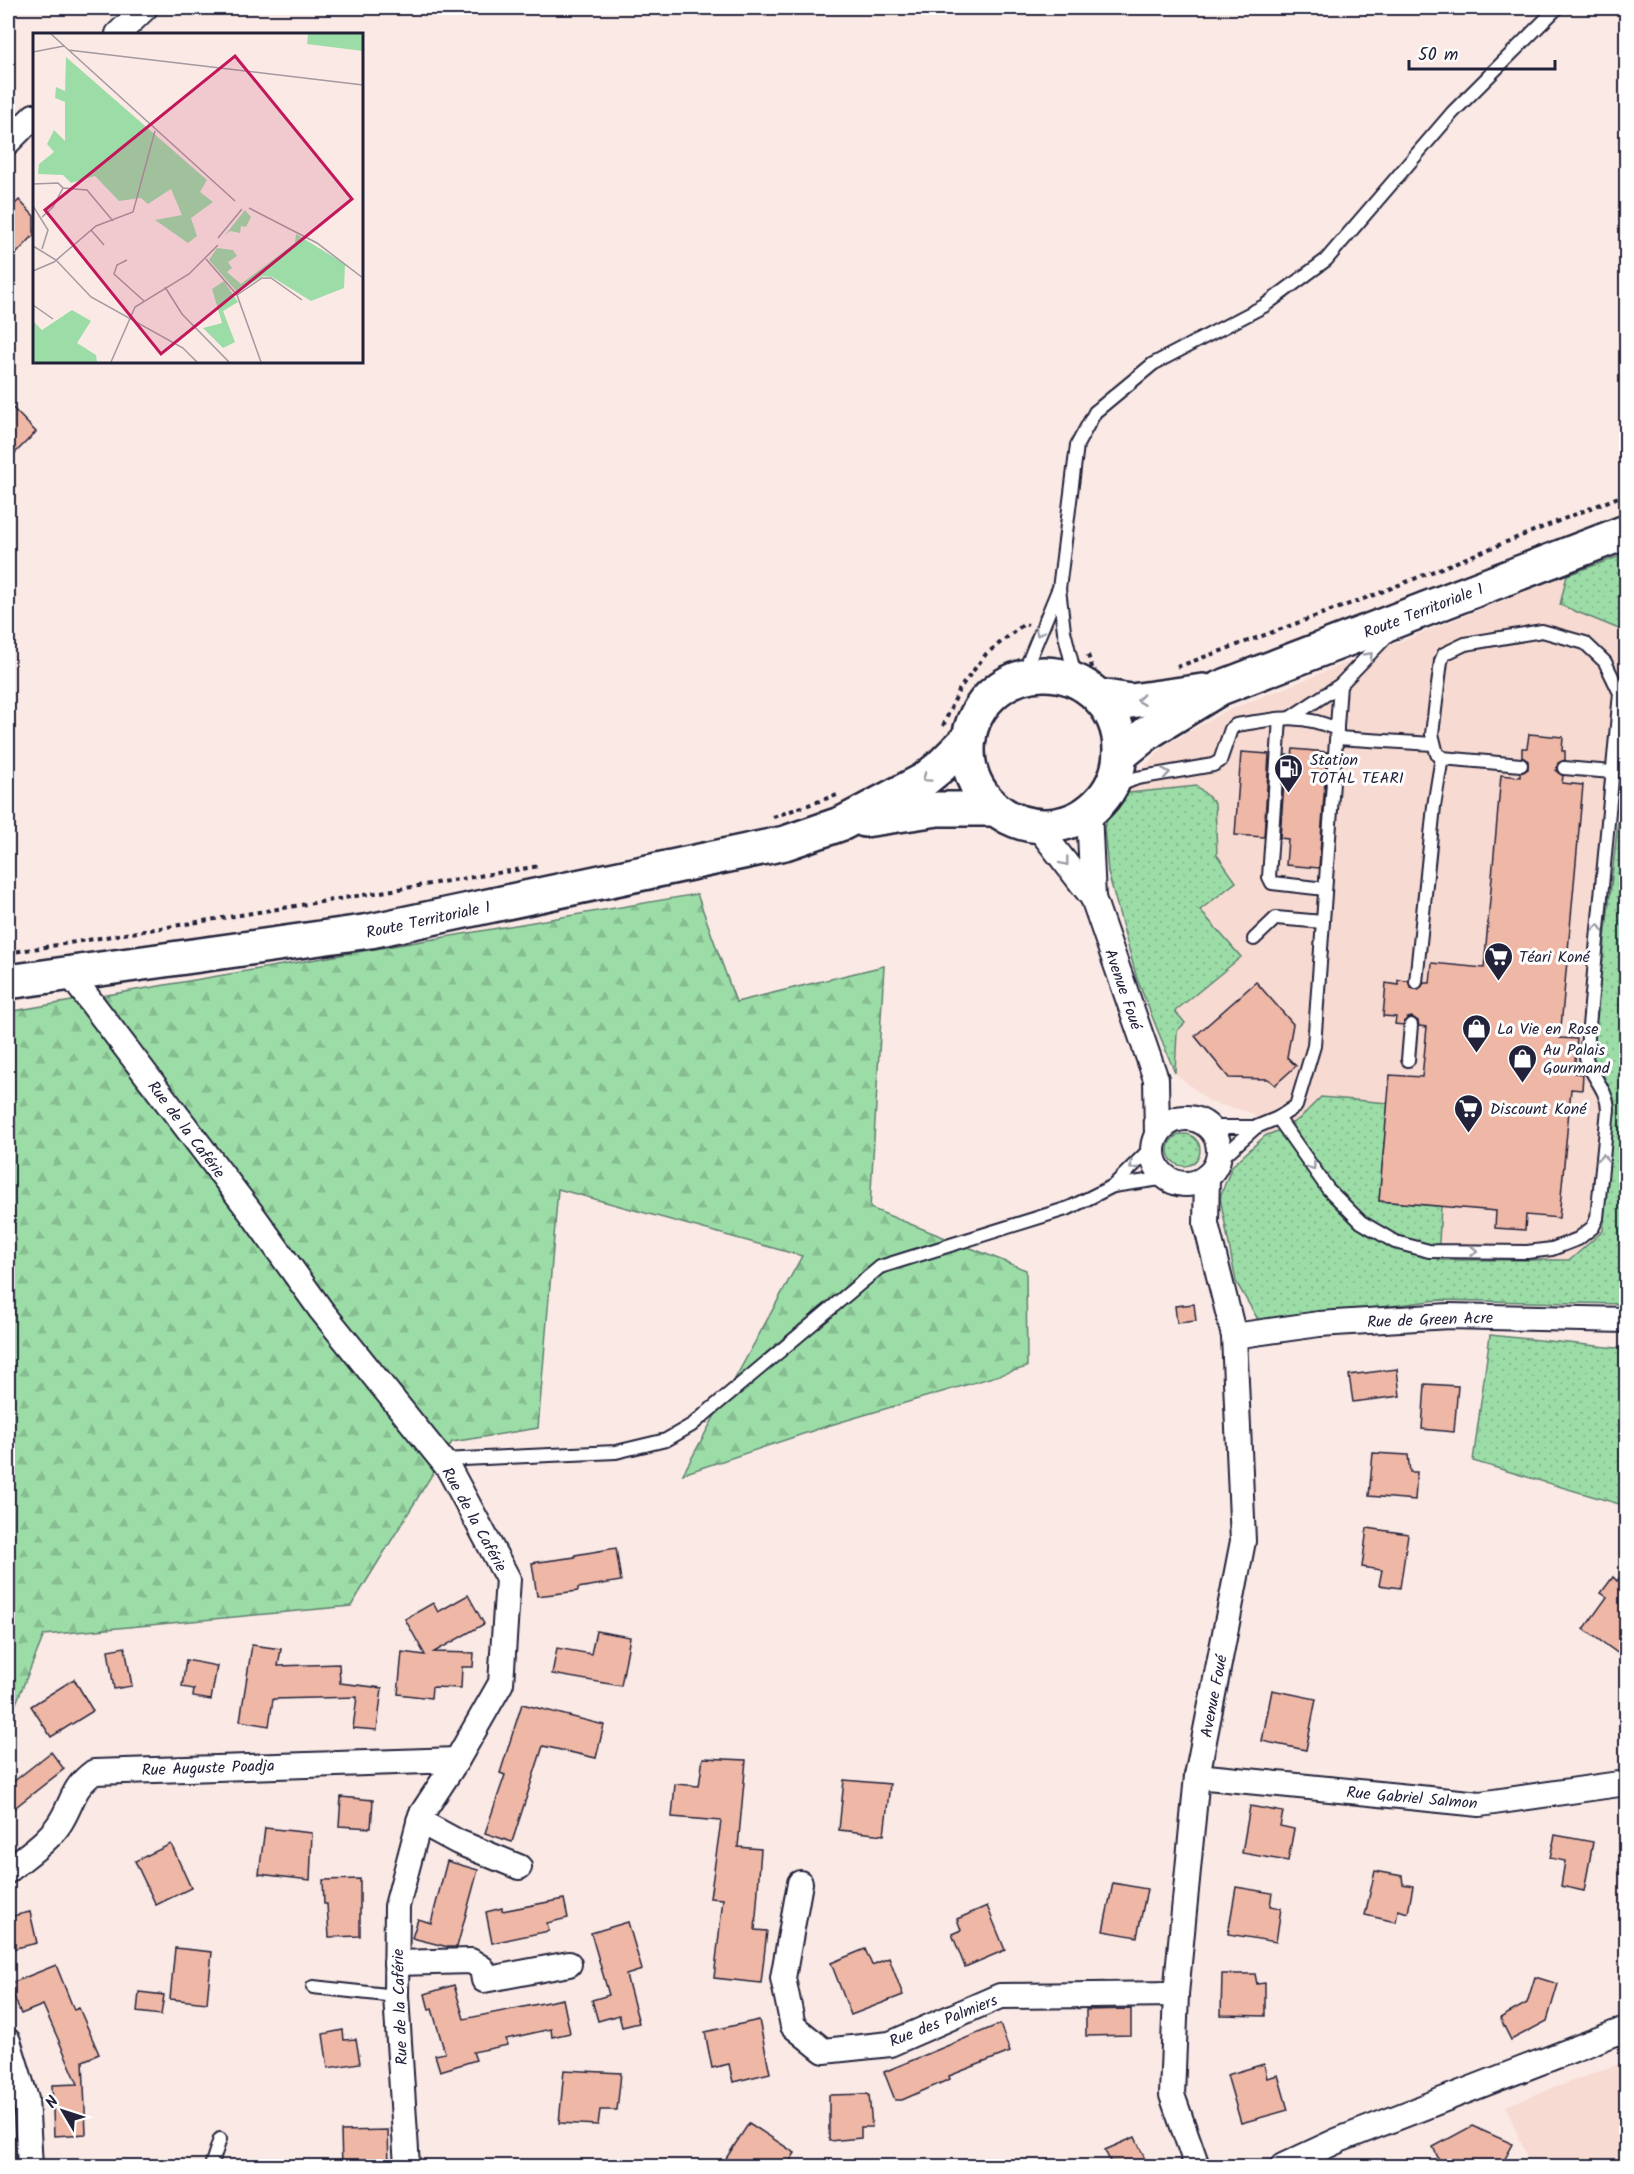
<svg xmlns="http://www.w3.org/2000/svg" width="1634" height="2174" font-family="Kalam,sans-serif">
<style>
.built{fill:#f7dad1}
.grass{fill:url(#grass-dots);stroke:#5f8071;stroke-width:1.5}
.forest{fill:url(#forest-firs);stroke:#5f8071;stroke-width:1.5}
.building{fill:#efb7a6;stroke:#22223b;stroke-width:1.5}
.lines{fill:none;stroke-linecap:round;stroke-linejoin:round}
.lane-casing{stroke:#22223b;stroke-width:16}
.street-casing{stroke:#22223b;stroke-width:28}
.primary-casing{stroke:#22223b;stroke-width:38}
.path{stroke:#22223b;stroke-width:4;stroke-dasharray:4.5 4.5;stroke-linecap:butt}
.lane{stroke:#fff;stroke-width:12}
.street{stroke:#fff;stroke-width:24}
.primary{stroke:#fff;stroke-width:33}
.oneway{stroke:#9c9ca7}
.labels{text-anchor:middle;stroke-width:6;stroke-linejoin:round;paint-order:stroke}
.street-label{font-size:16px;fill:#22223b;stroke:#fff}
.poi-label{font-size:16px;fill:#22223b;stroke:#fff;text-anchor:start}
.inset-road{fill:none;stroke:#a499a0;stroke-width:1.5}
.view{fill:#c2185b;fill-opacity:0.15;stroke:#c2185b;stroke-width:3}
.inset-edge{fill:none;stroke:#22223b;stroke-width:3}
</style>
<defs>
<pattern id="grass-dots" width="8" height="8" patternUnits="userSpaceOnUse" patternTransform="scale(1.5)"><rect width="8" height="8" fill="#9cdda7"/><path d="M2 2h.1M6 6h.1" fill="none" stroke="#86bd91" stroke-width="1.8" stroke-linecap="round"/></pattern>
<pattern id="forest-firs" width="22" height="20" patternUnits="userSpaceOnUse" patternTransform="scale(1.5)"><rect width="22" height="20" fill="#9cdda7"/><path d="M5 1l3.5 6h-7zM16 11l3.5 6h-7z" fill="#86bd91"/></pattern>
</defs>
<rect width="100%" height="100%" fill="#fae9e4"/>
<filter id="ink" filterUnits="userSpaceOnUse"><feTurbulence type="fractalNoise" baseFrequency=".0167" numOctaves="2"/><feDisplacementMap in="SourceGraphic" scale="12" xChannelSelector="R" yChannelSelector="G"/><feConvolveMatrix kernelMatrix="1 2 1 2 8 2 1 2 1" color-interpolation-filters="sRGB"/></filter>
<g filter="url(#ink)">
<g class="built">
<polygon points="1567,575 1560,605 1626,632 1626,1304 1438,1300 1260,1323 1236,1282 1220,1197 1232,1166 1265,1136 1252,1113 1210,1102 1175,1073 1137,979 1108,872 1104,828 1119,794 1164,746 1224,712"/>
<polygon points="1626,2061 1626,2166 1531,2166 1506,2106"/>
</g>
<g class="grass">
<polygon points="1626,554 1626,1304 1438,1300 1260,1323 1236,1282 1220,1197 1232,1166 1265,1136 1280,1130 1299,1119 1321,1097 1388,1103 1379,1201 1441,1206 1438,1260 1570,1260 1603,1231 1614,1098 1592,1058 1626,749 1624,631 1560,605 1567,575"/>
<polygon points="1197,786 1215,803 1217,855 1236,882 1200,910 1241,957 1175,1011 1185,1023 1177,1031 1175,1073 1137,979 1108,872 1104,828 1119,794"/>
<circle cx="1184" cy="1150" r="16"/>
<polygon points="1490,1335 1626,1349 1626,1506 1473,1461"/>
</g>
<polygon class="forest" points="697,894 736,1002 884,966 870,1208 1026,1270 1027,1367 827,1426 683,1474 802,1256 558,1189 538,1428 452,1442 351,1606 44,1635 8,1723 8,1012"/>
<g class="building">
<polygon points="19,200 34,216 34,235 16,254 8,246 8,211"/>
<polygon points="8,403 36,432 8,460"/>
<polygon points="1529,734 1563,737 1562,751 1565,751 1565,760 1558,763 1556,771 1563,776 1562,783 1583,785 1560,1038 1577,1039 1574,1073 1583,1074 1582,1090 1571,1089 1559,1218 1526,1215 1525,1230 1495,1228 1496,1211 1379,1201 1390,1075 1422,1077 1427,1027 1419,1026 1418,1021 1412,1017 1407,1018 1403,1025 1395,1024 1396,1017 1383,1016 1386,983 1398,985 1398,980 1408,981 1411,988 1419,990 1424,983 1430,983 1432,963 1484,968 1501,775 1520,777 1520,773 1528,769 1528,761 1522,757 1522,748 1527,748"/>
<polygon points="1293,749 1327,752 1319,868 1286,865 1288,839 1280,838 1286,755 1292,756"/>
<polygon points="1241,752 1269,754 1264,837 1235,835"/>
<polygon points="1256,982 1293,1024 1287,1057 1296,1066 1275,1085 1268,1079 1229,1078 1195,1036"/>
<polygon points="1194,1304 1196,1321 1177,1323 1175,1306"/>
<polygon points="1397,1369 1400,1396 1353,1402 1349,1375"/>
<polygon points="1425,1384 1458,1386 1454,1432 1422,1429"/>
<polygon points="1373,1453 1408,1455 1410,1472 1417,1472 1415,1500 1369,1496"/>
<polygon points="1367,1528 1408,1534 1400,1588 1379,1585 1382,1570 1362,1567"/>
<polygon points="616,1548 621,1581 578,1588 578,1591 537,1596 532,1563 575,1557 575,1555"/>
<polygon points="1626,1569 1626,1659 1584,1629 1607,1597 1601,1593 1613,1577 1617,1581"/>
<polygon points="468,1595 484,1624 434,1652 474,1653 473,1667 462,1667 461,1688 432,1687 431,1698 398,1694 402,1652 425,1655 405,1619 433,1603 438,1612"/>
<polygon points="596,1631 630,1637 621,1686 552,1674 557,1648 591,1654"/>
<polygon points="252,1645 281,1649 278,1666 339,1664 340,1683 382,1688 377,1730 353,1728 357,1697 273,1699 269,1726 240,1721"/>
<polygon points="125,1647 132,1686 114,1689 108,1650"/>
<polygon points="186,1660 217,1666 211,1700 193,1697 194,1689 182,1687"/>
<polygon points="74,1679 93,1711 51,1737 31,1706"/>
<polygon points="1272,1690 1316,1699 1306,1750 1262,1741"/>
<polygon points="522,1704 604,1725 596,1758 543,1746 512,1842 485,1833 505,1775 500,1773"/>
<polygon points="51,1752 64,1769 8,1813 8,1786"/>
<polygon points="703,1758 746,1760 738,1847 761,1849 755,1930 767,1931 761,1983 714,1978 723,1899 710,1898 721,1821 672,1817 675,1784 699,1786"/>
<polygon points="844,1780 890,1784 884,1835 839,1830"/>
<polygon points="341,1797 373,1800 371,1828 339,1826"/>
<polygon points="1250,1806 1283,1812 1280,1826 1294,1829 1288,1861 1242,1853"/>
<polygon points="265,1828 312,1833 310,1880 259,1874"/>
<polygon points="1555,1835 1593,1842 1584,1891 1561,1886 1565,1861 1550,1858"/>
<polygon points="171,1844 191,1888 156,1905 135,1861"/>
<polygon points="447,1861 478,1870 457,1947 448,1947 412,1938 418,1919 431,1923"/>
<polygon points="1375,1871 1402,1876 1403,1884 1413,1886 1408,1913 1398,1910 1396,1922 1365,1915"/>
<polygon points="360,1879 360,1936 329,1937 327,1904 324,1904 323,1880"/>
<polygon points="1113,1883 1147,1889 1137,1937 1103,1931"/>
<polygon points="1236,1887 1272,1893 1270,1906 1281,1908 1276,1942 1228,1934"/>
<polygon points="564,1899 568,1918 547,1923 549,1931 492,1943 486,1912 502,1908 502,1911"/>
<polygon points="987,1906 1005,1950 965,1967 952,1934 961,1930 957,1919"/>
<polygon points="30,1912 37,1943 8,1950 8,1917"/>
<polygon points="628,1922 642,1970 626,1975 639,2023 622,2027 619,2015 598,2021 592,2000 609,1995 591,1933"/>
<polygon points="175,1948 212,1952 207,2003 170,1999"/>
<polygon points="865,1949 872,1965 889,1958 903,1995 851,2015 831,1963"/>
<polygon points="56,1965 74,2010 79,2008 99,2054 83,2061 86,2134 54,2136 52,2085 78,2084 43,2005 21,2014 9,1984"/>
<polygon points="1222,1974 1255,1974 1257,1984 1265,1983 1265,2016 1221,2015"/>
<polygon points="1535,1977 1558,1984 1547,2021 1511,2040 1500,2018 1527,2003"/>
<polygon points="454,1985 464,2019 563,1999 570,2033 552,2037 551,2029 506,2039 508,2045 473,2052 476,2060 440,2071 435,2055 445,2053 432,2009 429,2010 425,1994"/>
<polygon points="139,1992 164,1995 161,2015 137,2012"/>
<polygon points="1131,2009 1131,2035 1086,2036 1086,2010"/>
<polygon points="759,2020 770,2073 733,2082 729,2064 712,2068 705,2032"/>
<polygon points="1000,2024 1010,2052 949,2076 950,2079 902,2100 895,2100 884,2072"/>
<polygon points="343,2030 344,2040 356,2039 360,2063 328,2068 323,2034"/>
<polygon points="1264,2064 1267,2078 1278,2075 1288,2110 1241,2123 1227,2075"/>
<polygon points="564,2070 621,2073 617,2110 600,2110 598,2125 559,2123"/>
<polygon points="869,2094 872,2127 861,2127 861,2138 829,2141 829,2095"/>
<polygon points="749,2123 795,2153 787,2166 721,2166"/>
<polygon points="1472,2126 1513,2144 1501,2166 1486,2166 1475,2162 1464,2166 1442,2166 1433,2147"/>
<polygon points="388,2130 389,2166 342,2166 341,2131"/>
<polygon points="1135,2137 1148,2166 1112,2166 1105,2150"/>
</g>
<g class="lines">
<defs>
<g id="lane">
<polyline points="1022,677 1058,590"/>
<polyline points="1076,680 1064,631 1059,589 1077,445 1095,412 1153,364 1264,306 1326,260 1453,112 1557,8"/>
<polyline points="1290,718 1340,685 1389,634"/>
<polyline points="1280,719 1269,877 1272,883 1325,889"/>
<polyline points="1337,738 1433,744"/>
<polyline points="1442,758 1521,765"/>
<polyline points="1564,768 1612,772"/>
<path d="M1110,789L1137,778L1213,765L1220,761L1231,729L1236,725C1277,719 1297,712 1337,729"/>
<polyline points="1254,939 1276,918 1323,922"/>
<polyline points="1408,1060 1411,1025"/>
<path d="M1278,1118L1328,1189L1361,1222L1395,1242L1429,1251L1527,1252L1552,1249L1578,1239L1593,1227L1597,1218L1608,1109C1607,1089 1591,1076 1586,1058L1620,693L1605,662L1585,643L1542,631L1465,644L1444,654L1441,661L1432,734L1437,754L1442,757L1434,806L1416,982"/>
<polyline points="1210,1127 1256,1127"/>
<polyline points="1217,1162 1256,1127 1278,1118 1296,1106 1314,1046 1340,685"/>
<polyline points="1113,1186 1167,1178"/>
<polyline points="442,1460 616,1452 666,1440 692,1425 880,1267 1069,1208 1113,1186 1153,1146"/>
<polyline points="313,1987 396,1996"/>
<polyline points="211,2166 220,2139"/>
</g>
<g id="street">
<polyline points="118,34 145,8"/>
<polyline points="8,142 34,116"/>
<polyline points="1089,811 1093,898 1156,1079 1157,1135"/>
<polyline points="1037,826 1093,898"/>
<polyline points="69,973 255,1218 321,1310 449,1469 508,1579 501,1683 457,1760 421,1815 397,1906 396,1996 407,2166"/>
<circle cx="1186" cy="1151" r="33"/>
<polyline points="1234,1336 1319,1324 1449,1316 1626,1320"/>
<polyline points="1197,1776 1480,1804 1626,1783"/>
<polyline points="419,1821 458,1842 519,1867"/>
<path d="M8,1871C25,1856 48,1842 60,1823C74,1801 71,1789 94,1772L457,1760"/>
<polyline points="800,1883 783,1978 793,2026 824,2051 890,2044 1000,1996 1176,1994"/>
<polyline points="396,1963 471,1961 482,1968 484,1980 569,1964"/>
<polyline points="8,2041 26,2099 30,2166"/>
<polyline points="1197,2166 1172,2095 1176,1994 1197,1776 1243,1541 1234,1336 1206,1224 1207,1176"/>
<polyline points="1283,2166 1339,2140 1626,2029"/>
</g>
<g id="primary">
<circle cx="1044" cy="750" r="76"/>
<polyline points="1099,696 1131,701 1203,691"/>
<polyline points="1120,755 1150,731 1220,688 1626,532"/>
<polyline points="865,820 938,809 995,809"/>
<polyline points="8,982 370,931 785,843 843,823 924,780 940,767 969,738"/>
</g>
</defs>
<use href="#lane" class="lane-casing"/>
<use href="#street" class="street-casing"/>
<use href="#primary" class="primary-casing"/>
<g class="path">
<polyline points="1088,655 1093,670 1096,671"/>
<polyline points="1177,667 1374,595 1626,494"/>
<polyline points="943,726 960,688 986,654 1024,624 1028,625"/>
<polyline points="773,817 837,795"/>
<polyline points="8,953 540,866"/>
</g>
<use href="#lane" class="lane"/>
<use href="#street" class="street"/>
<use href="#primary" class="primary"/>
</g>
<defs><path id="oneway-chevron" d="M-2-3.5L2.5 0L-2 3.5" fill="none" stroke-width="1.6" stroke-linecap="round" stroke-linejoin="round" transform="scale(1.5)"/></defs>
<g class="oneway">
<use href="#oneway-chevron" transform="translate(1039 632) rotate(112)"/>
<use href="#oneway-chevron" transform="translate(1369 656) rotate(-47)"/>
<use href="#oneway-chevron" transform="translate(1141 700) rotate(173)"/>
<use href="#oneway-chevron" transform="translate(1166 773) rotate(-9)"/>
<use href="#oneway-chevron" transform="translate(926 778) rotate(145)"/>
<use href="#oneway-chevron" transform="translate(1065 862) rotate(52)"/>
<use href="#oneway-chevron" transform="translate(1598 928) rotate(-85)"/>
<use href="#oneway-chevron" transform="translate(1603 1158) rotate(-84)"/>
<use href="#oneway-chevron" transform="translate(1133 1166) rotate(136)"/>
<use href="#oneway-chevron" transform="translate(1312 1166) rotate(55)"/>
<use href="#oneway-chevron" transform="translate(1474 1251) rotate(1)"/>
</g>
</g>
<defs>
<symbol id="fuel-pin" viewBox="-11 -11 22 30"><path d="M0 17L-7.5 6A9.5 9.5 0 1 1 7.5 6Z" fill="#22223b" stroke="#fff"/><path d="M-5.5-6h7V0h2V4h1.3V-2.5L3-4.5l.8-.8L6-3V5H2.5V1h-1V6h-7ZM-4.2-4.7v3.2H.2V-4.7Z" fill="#fff"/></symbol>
<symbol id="supermarket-pin" viewBox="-11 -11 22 30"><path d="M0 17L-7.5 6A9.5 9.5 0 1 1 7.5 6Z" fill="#22223b" stroke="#fff"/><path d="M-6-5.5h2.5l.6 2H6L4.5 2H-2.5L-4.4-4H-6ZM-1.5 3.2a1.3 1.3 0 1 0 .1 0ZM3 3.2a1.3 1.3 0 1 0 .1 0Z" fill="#fff"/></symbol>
<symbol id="shop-pin" viewBox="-11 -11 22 30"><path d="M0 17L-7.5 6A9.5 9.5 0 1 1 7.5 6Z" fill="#22223b" stroke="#fff"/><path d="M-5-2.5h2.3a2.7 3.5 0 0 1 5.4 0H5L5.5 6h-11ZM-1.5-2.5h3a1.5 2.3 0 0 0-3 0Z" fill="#fff"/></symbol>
</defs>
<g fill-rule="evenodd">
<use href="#fuel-pin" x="1272" y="752" width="33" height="45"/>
<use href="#supermarket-pin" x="1482" y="940" width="33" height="45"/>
<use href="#shop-pin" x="1460" y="1012" width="33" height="45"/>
<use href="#shop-pin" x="1506" y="1042" width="33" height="45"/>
<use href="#supermarket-pin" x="1452" y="1092" width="33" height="45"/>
</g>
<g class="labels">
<g class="street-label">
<text transform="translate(1423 610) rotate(-21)" y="6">Route Territoriale 1</text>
<text transform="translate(428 919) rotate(-12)" y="6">Route Territoriale 1</text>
<text transform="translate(1124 989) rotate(71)" y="6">Avenue Foué</text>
<text transform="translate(187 1129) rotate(53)" y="6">Rue de la Caférie</text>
<text transform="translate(1430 1319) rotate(-2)" y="6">Rue de Green Acre</text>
<text transform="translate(475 1519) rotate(61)" y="6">Rue de la Caférie</text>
<text transform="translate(1213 1696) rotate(-79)" y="6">Avenue Foué</text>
<text transform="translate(208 1767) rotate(-2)" y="6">Rue Auguste Poadja</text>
<text transform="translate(1412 1797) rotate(5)" y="6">Rue Gabriel Salmon</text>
<text transform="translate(399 2007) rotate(-92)" y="6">Rue de la Caférie</text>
<text transform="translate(943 2020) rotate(-22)" y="6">Rue des Palmiers</text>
</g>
<g class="poi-label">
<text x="1310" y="765">Station<tspan x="1310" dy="18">TOTAL TEARI</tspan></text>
<text x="1519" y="962">Téari Koné</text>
<text x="1497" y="1034">La Vie en Rose</text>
<text x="1543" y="1055">Au Palais<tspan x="1543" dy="18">Gourmand</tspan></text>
<text x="1490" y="1114">Discount Koné</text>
</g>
</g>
<g transform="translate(33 33)">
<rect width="330" height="330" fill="#fae9e4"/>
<path d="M212,177L218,184L213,194L208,193L207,200L197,198L192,202ZM263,201L312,231L311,255L278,268L239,244L230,243L204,259L176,227L184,215L200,217L204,223L195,229L199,235L194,239L208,251L262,210ZM191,248L205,269L190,278L202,309L190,315L170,295L189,290L179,256ZM39,277L58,288L44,310L63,322L64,329H0V288L9,297Z" fill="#9cdda7"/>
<path d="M275,1H330V18L274,11ZM33,24L174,147L167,159L180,169L158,185L164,203L155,210L122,187L149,182L138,156L115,171L108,165L86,168L62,143L38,150L30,142L5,141L6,131L21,119L14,111L21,97L32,108V69L22,65L23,54L32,58Z" fill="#9cdda7"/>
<path class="inset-road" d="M18,1L202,168M35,17L330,52M0,19L31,13M0,151L25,150L30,155L20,174L9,184M30,155L54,157L80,188M0,173L15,197L9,216M216,175L284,210L330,245M58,197L71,212M185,205L209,176M0,213L23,227L58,264L150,315L164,329M173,226L204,262L228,329M94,227L84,232L81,241L111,268M0,238L21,229L63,193L100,179L122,98M132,254L149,281L196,329M204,262L229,245H238L269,267M0,272L20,286M78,329L102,274L156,241L185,212"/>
<path class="view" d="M202,23L319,166L128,321L12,177Z"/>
<rect width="330" height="330" class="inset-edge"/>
</g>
<rect width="1634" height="2174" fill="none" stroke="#fff" stroke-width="30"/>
<rect x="15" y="15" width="1604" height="2144" fill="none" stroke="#22223b" stroke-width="2" filter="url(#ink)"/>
<g transform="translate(63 2111) rotate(309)" stroke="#ffffff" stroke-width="4.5" paint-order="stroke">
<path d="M0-4.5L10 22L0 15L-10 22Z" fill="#22223b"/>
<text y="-9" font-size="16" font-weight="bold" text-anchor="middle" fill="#22223b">N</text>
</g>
<path d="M1409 60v9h146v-9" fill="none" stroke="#22223b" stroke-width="3"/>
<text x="1418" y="60" font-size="18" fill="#22223b" stroke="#ffffff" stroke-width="4.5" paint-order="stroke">50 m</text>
</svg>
